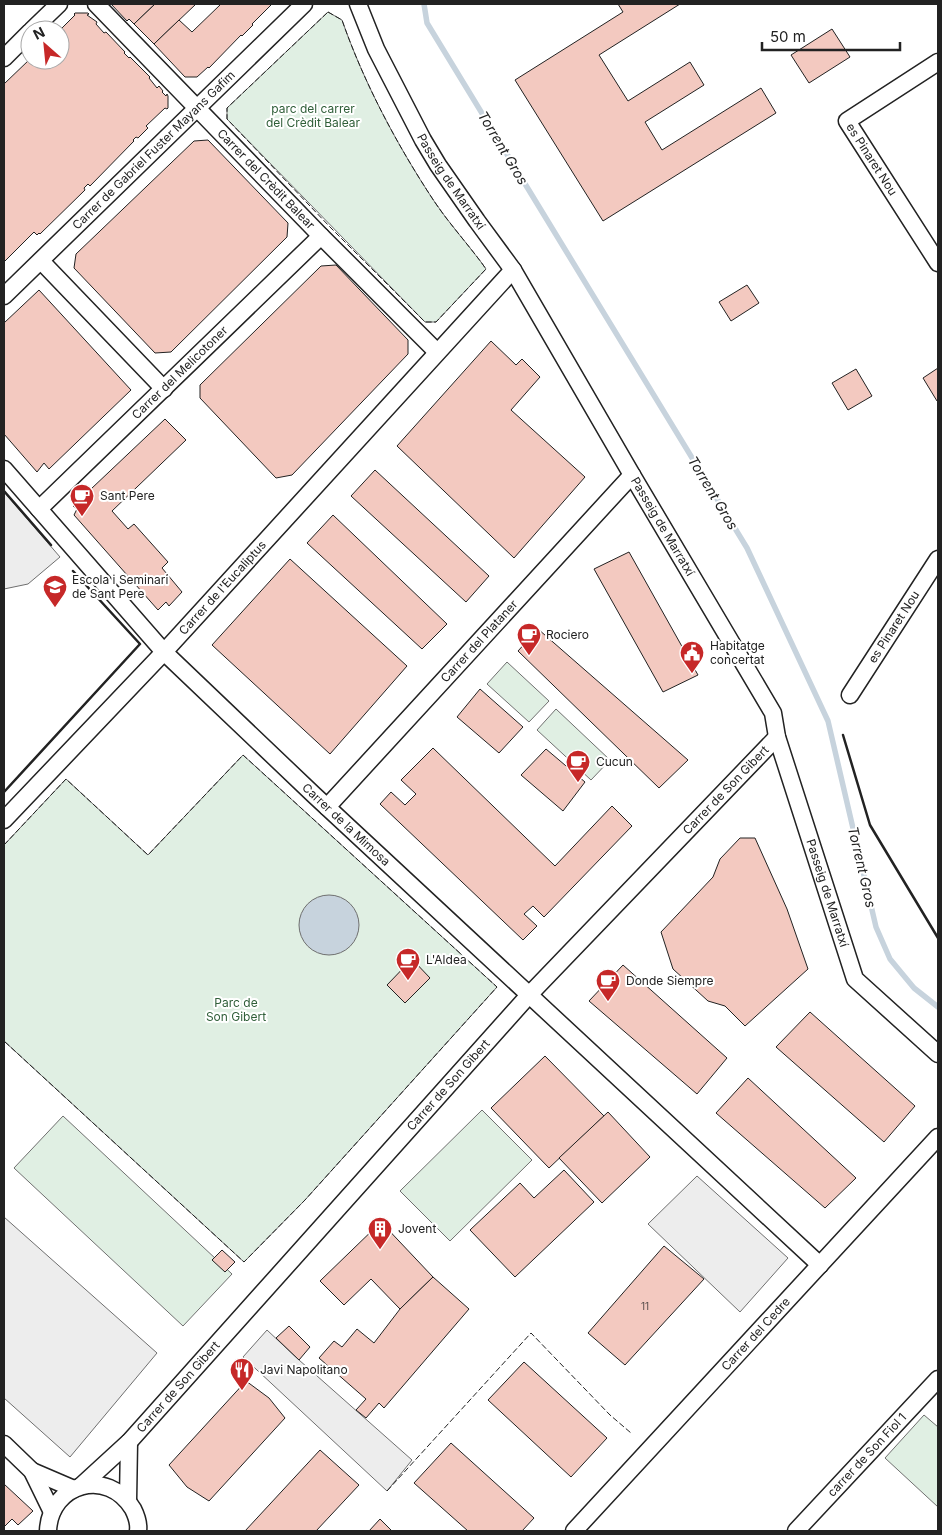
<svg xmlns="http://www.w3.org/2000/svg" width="942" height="1535" font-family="Inter,sans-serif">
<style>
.green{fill:#e0efe3;stroke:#6f6f6f}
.parking{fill:#ededed;stroke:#6f6f6f}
.water{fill:#c7d3dd;stroke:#6f6f6f}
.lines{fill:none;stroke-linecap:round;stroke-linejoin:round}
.stream{stroke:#c7d3dd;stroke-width:5.5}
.building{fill:#f3c9c0;stroke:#222}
.street-casing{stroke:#222;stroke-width:19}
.street{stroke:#fff;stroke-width:16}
.fence{stroke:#222;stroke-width:1;stroke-dasharray:6 2.5;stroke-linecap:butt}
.wall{stroke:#222;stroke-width:2.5}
.labels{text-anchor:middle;stroke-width:4;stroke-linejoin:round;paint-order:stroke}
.number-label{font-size:10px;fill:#564c4a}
.park-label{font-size:12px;fill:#2f5e38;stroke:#fff}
.street-label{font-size:12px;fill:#222;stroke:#fff}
.poi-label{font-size:12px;fill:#222;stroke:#fff;text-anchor:start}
.water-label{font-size:14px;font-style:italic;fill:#222;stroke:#fff}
</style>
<rect width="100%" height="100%" fill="#fff"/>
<g class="green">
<path d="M328,12L342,20C364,83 397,145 434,201C448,222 466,242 481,262L486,269L436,322H425L227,119V108Z"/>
<polygon points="507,662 549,701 529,722 487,684"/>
<polygon points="556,709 610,760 591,780 537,730"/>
<polygon points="243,755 497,987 305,1200 244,1262 4,1041 4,845 66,779 148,855"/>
<polygon points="482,1110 532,1160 450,1241 400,1191"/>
<polygon points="63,1116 232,1274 183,1326 14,1168"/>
<polygon points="924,1415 938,1427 938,1507 885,1458"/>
</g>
<g class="parking">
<polygon points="4,492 60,557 28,584 4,589"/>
<polygon points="697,1176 788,1258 740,1312 648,1224"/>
<polygon points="4,1217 157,1353 70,1457 4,1398"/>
<polygon points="267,1330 299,1360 412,1460 387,1491 243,1357"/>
</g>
<circle class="water" cx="329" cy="925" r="30"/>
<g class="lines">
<polyline class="stream" points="424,4 427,23 747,548 828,721 876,927 890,959 914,988 938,1007"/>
</g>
<g class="building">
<polygon points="111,4 155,4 134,24 129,19 127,21"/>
<polygon points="155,4 196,4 154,44 134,24"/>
<polygon points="221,4 272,4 252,24 253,25 242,36 241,35 209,68 208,67 197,77 185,77 154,44 179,20 192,32"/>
<polygon points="618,4 680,4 599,55 628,101 690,62 704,85 645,122 662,150 761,88 776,113 603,221 515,80 623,12"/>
<polygon points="75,13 88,13 89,14 87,15 97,22 96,24 104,33 106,32 125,52 124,53 129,58 130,57 150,77 149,78 157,88 159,86 163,91 162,92 166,96 167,94 168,96 168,108 167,109 165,108 146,126 148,128 138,138 136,137 133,140 134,141 90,186 88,184 84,188 85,190 40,234 39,233 37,235 34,232 4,262 4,84 30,59 30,60 60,60 60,30 75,15 74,14"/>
<polygon points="832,29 850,57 809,83 791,55"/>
<polygon points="208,140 288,223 287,237 171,352 155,353 74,268 76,254 194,141"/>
<polygon points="336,265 408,340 408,354 292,475 276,478 200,398 200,385 321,266"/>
<polygon points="747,285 759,303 731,321 719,302"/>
<polygon points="39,290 131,390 49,469 44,463 37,472 4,434 4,323"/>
<polygon points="491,341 516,365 522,359 540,377 511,410 585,477 514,558 397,446"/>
<polygon points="938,368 938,400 937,401 923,378"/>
<polygon points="856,369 872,396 848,410 832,383"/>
<polygon points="165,419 186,440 112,511 128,529 134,524 168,562 162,568 182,592 169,606 166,602 158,610 74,515 77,509 73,506"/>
<polygon points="375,470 489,576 466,602 351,496"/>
<polygon points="333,515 447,624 422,649 307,543"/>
<polygon points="629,552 698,675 663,692 594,569"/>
<polygon points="290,559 407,666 330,754 212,645"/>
<polygon points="538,629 688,760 659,788 518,651"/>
<polygon points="480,689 523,727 499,753 457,717"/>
<polygon points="433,748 555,866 612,806 632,826 544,917 533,906 524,914 537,926 523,940 380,804 391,792 405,805 416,794 401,780"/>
<polygon points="546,749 585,782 563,811 521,775"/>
<polygon points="740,838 755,838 787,909 808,969 745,1026 725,1006 708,1001 673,969 661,932 713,877 720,859"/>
<polygon points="412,959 430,978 405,1003 387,985"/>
<polygon points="623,965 727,1058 697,1094 589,1001"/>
<polygon points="810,1012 915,1106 884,1142 776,1047"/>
<polygon points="545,1056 604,1116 549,1168 491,1108"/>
<polygon points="748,1078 856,1178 825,1208 716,1113"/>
<polygon points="608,1112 650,1157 602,1203 559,1158"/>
<polygon points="564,1170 594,1202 515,1277 470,1230 520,1183 534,1198"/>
<polygon points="381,1222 433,1277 400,1309 371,1279 344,1305 320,1281"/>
<polygon points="664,1246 704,1279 625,1365 588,1333"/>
<polygon points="222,1250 235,1262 225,1272 212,1260"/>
<polygon points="433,1277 469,1309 384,1408 379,1403 366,1418 356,1410 366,1399 319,1358 334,1341 342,1347 357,1329 374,1343 400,1309"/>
<polygon points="289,1326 310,1347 299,1360 276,1338"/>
<polygon points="524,1362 607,1438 571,1477 488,1400"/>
<polygon points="246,1381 269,1398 285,1418 209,1501 187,1487 169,1465"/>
<polygon points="451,1443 534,1518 522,1531 468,1531 414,1483"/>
<polygon points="320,1450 359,1485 316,1531 245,1531"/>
<polygon points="4,1484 33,1511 18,1525 12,1519 4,1527"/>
<polygon points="380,1519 392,1531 369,1531"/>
</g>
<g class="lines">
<defs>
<g id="street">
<path id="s1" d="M96,4L321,236L437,352"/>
<path id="s2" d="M358,4L376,49L423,140L438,165L477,221L513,270L632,475L773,713L777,737L855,979L938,1054"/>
<polyline points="32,30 59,4"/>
<polyline points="4,58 30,32"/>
<path id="s3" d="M938,62L847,121L938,263"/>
<polyline points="41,261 164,389"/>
<path id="s4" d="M4,296L304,4"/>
<path id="s5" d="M4,469L164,652L314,795L820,1265"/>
<path id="s6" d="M39,509L321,236"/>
<path id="s7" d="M850,695L938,559"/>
<path id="s8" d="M327,807L632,475"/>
<path id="s9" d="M4,820L164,652L513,270"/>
<polyline points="4,1444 32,1471 52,1512"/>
<polyline points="32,1471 74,1489"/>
<path id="s10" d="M81,1486L129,1442L529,995L777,737"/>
<polyline points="128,1501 129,1442"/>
<path d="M48,1531C50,1483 108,1467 133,1509C136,1515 139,1524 138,1531"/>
<path id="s11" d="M574,1531L938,1137"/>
<path id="s12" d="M796,1531L938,1379"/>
</g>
</defs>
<use href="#street" class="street-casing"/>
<use href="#street" class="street"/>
<g class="fence">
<path d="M328,12L342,20C364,83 397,145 434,201C448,222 466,242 481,262L486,269L436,322H425L330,227L227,119V108Z"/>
<polyline points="4,845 66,779 148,855 243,755 497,987 305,1200 244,1262 4,1041"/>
<polyline points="387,1491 531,1333 610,1415 631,1433"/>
</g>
<g class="wall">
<polyline points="4,491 51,545"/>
<polyline points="843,735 870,825 938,938"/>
<polyline points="4,792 140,644 73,571"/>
</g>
</g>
<defs>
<symbol id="cafe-pin" viewBox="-11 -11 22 30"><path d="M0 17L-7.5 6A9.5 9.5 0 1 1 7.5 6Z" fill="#c62828" stroke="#fff"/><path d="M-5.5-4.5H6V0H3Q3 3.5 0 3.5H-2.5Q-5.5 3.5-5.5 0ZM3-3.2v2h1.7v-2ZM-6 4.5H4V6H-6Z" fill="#fff"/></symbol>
<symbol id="school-pin" viewBox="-11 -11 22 30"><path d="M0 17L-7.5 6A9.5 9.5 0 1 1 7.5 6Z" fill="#c62828" stroke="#fff"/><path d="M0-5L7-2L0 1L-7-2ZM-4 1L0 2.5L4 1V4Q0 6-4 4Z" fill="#fff"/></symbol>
<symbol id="civic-pin" viewBox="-11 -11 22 30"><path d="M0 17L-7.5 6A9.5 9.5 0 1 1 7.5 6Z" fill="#c62828" stroke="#fff"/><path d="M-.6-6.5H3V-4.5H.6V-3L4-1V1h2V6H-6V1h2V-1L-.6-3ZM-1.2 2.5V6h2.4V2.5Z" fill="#fff"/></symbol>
<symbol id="building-pin" viewBox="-11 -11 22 30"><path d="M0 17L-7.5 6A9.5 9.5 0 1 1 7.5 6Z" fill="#c62828" stroke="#fff"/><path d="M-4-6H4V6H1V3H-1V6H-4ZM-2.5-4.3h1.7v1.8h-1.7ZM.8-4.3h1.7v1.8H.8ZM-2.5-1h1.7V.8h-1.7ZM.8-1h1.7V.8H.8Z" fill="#fff"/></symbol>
<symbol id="restaurant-pin" viewBox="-11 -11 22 30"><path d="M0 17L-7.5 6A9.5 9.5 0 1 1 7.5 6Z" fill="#c62828" stroke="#fff"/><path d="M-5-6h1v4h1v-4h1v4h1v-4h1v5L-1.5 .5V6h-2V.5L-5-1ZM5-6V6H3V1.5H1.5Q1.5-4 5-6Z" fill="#fff"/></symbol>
</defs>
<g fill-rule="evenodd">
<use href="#cafe-pin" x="68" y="482" width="28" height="38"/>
<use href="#school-pin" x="41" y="573" width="28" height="38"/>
<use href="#cafe-pin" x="515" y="621" width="28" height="38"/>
<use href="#civic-pin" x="678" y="639" width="28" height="38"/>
<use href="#cafe-pin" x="564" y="748" width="28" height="38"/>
<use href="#cafe-pin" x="394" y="946" width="28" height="38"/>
<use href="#cafe-pin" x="594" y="967" width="28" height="38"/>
<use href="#building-pin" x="366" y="1215" width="28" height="38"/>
<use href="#restaurant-pin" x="228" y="1356" width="28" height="38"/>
</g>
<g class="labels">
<g class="number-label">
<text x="645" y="1310">11</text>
</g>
<g class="park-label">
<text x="313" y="113">parc del carrer<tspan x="313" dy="14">del Crèdit Balear</tspan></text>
<text x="236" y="1007">Parc de<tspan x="236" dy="14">Son Gibert</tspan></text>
</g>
<g class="street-label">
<text dy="4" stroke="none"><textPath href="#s4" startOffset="209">Carrer de Gabriel Fuster Mayans Gafim</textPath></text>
<text dy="4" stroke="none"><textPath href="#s3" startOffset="154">es Pinaret Nou</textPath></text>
<text dy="4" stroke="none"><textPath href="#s1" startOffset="244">Carrer del Crèdit Balear</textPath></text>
<text dy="4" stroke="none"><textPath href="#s2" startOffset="201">Passeig de Marratxí</textPath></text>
<text dy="4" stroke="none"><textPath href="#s6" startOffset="196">Carrer del Melicotoner</textPath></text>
<text dy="4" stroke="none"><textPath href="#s2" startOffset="606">Passeig de Marratxí</textPath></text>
<text dy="4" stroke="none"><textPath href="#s9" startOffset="319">Carrer de l'Eucaliptus</textPath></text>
<text dy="4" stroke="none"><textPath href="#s7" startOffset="81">es Pinaret Nou</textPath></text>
<text dy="4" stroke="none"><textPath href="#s8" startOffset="225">Carrer del Plataner</textPath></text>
<text dy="4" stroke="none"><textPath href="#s10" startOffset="949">Carrer de Son Gibert</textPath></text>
<text dy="4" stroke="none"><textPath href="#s5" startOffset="494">Carrer de la Mimosa</textPath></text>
<text dy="4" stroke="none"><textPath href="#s2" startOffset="1011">Passeig de Marratxí</textPath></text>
<text dy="4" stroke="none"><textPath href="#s10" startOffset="544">Carrer de Son Gibert</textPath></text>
<text dy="4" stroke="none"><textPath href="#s11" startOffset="268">Carrer del Cedre</textPath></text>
<text dy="4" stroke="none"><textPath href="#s10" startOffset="139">Carrer de Son Gibert</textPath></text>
<text dy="4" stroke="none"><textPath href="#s12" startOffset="104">carrer de Son Fiol 1</textPath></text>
</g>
<g class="poi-label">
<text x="100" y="500">Sant Pere</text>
<text x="72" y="584">Escola i Seminari<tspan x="72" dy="14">de Sant Pere</tspan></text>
<text x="546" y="639">Rociero</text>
<text x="710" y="650">Habitatge<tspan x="710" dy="14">concertat</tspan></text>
<text x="596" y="766">Cucun</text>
<text x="426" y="964">L'Aldea</text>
<text x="626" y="985">Donde Siempre</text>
<text x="398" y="1233">Jovent</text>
<text x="260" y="1374">Javi Napolitano</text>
</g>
<g class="water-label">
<text transform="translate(503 148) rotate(59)" y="5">Torrent Gros</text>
<text transform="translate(713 493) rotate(59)" y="5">Torrent Gros</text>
<text transform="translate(862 867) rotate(77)" y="5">Torrent Gros</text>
</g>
</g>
<rect width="942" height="1535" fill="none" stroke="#222222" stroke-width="10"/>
<g transform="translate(45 45) rotate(333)"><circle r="24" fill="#ffffff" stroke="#a7a7a7"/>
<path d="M0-4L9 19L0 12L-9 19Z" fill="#c62828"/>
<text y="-8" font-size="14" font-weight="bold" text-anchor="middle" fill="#222222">N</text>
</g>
<path d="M762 42v8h138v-8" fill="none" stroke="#222222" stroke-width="2.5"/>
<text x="770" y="42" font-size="15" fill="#222222" stroke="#ffffff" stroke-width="4" paint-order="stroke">50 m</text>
</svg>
